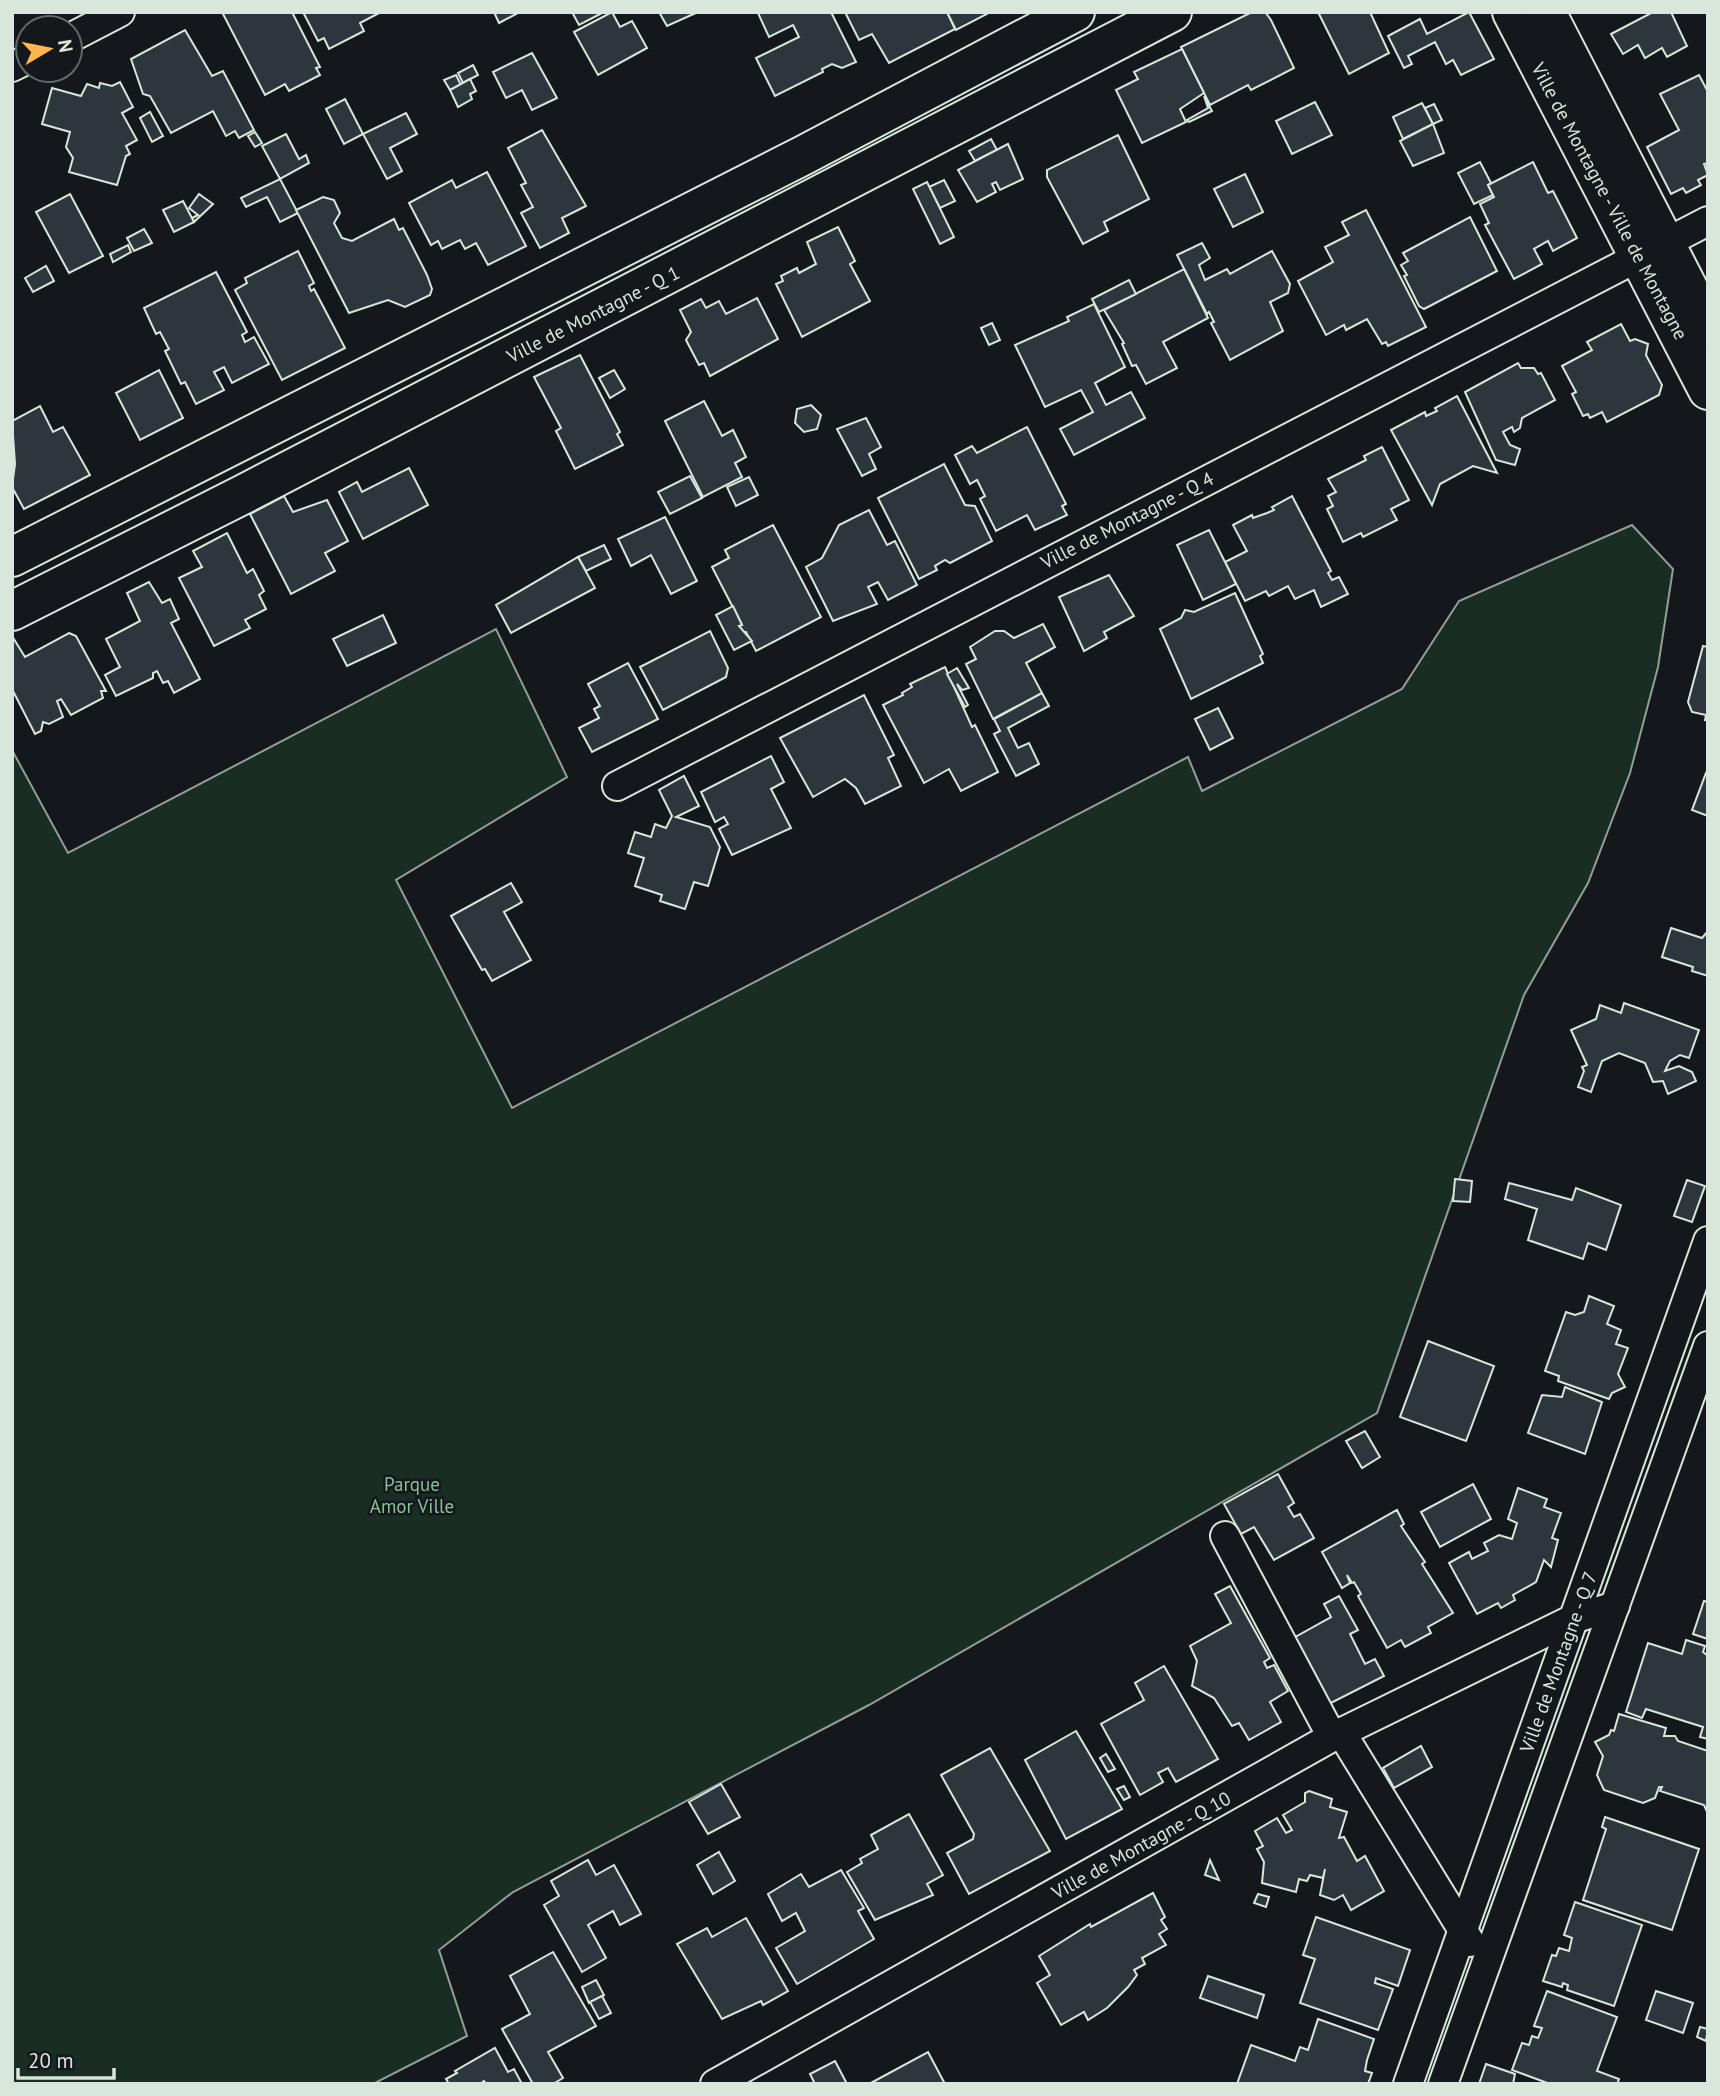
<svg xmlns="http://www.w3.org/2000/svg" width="1720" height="2096" font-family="'PT Sans',sans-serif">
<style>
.green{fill:#1a2d24;stroke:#939e99;stroke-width:2}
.building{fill:#2c363c;stroke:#d8e6dc;stroke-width:2}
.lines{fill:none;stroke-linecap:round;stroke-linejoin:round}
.street-casing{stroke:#d8e6dc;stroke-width:32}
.secondary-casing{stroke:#d8e6dc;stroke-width:42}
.street{stroke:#14181c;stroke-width:28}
.secondary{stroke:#14181c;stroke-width:38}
.labels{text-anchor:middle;stroke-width:5;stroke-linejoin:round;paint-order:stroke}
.street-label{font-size:19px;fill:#d8e6dc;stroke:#14181c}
.park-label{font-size:19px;fill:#8ac095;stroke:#14181c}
</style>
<rect width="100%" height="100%" fill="#14181c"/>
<polygon class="green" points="1632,525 1673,569 1658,667 1630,773 1588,883 1524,995 1377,1413 869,1705 513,1892 439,1950 467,2036 373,2084 12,2084 12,750 68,853 496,629 567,777 396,880 512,1108 1188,757 1202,791 1402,689 1459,601"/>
<g class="building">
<polygon points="222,12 292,12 320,67 316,68 320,75 289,91 285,84 265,95"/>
<polygon points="303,12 381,12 360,23 364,31 329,49 324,38 318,41"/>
<polygon points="494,12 517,12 518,13 499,23"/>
<polygon points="572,12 604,12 579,25"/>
<polygon points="612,12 620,27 632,21 647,48 598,75 574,32"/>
<polygon points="659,12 698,12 667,26"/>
<polygon points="831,12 856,62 842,68 832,64 822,69 823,72 775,96 756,58 799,37 793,25 769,37 758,13"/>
<polygon points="845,12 947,12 955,29 889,63 872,34 859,40"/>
<polygon points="947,12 987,12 987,14 956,30"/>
<polygon points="1252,12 1265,12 1271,20 1294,68 1251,90 1248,85 1210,105 1181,47"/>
<polygon points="1318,12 1370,12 1389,53 1349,74"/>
<polygon points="1469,12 1494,59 1461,75 1453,60 1446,64 1435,42 1408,56 1412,64 1404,68 1388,36 1420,19 1427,34"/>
<polygon points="1653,12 1671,12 1687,46 1667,57 1662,48 1645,58 1638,45 1623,54 1611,34"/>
<polygon points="185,30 212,76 223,71 254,130 239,138 235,131 226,136 213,111 171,133 150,96 143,94 131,59"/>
<polygon points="1182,49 1204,93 1180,109 1186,122 1142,143 1116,90 1138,79 1134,72"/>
<polygon points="532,53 557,98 532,110 522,90 506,98 493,72"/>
<polygon points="473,65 478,75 463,83 458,73"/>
<polygon points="456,75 461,85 450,90 444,80"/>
<polygon points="1699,75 1708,92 1708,163 1704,164 1708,175 1698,180 1701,185 1686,193 1683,188 1671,194 1647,147 1679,130 1660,94"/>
<polygon points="470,79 476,91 470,94 472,99 458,107 450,90"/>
<polygon points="120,82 133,107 122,113 137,140 126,146 130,154 126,156 117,185 69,172 73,158 66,147 70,132 42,124 52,88 81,96 87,84 99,88 100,83 112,86"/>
<polygon points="1204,96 1212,111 1189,122 1187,120 1208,108"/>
<polygon points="345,99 363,134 344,144 326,109"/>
<polygon points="1315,102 1332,135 1292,154 1276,121"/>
<polygon points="1422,103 1433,124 1403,139 1393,117"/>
<polygon points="1434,104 1442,120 1433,124 1425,108"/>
<polygon points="150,112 163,136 152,142 140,118"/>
<polygon points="406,113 417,134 390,148 402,171 387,179 363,134"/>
<polygon points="1433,124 1444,153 1413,166 1400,141"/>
<polygon points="542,130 586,206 562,218 569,233 540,248 521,213 533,207 521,185 526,183 508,148"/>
<polygon points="255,132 262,143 255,147 248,136"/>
<polygon points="286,134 299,159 306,155 309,163 280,179 262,146"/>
<polygon points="1118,135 1149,199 1104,222 1108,231 1083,244 1047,177 1047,170"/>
<polygon points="991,139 997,150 975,161 969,151"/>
<polygon points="1008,144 1023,179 1000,190 996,182 992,184 996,192 977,202 958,170"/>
<polygon points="1480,162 1491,183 1488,185 1493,195 1474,204 1458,173"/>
<polygon points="1533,162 1548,193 1553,191 1577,238 1553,251 1548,241 1534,249 1542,264 1514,279 1485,225 1489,223 1480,204 1494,197 1488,185"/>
<polygon points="487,172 526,246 488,265 476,243 465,249 460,240 442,249 438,241 431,245 409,203 452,180 456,188"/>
<polygon points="1245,174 1263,212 1233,227 1214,189"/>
<polygon points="280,179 298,213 280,222 267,197 246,207 241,198"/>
<polygon points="944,180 955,201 940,208 929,187"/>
<polygon points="927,182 954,237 940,244 913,189"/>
<polygon points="70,194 103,256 69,273 36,212"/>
<polygon points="199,194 213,204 194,222 192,218 198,215 189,208"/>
<polygon points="323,197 334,200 340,213 334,223 342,238 352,241 394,219 399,230 403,228 427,275 432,289 430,295 405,307 388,300 349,313 296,210"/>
<polygon points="183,201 194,222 174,232 163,210"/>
<polygon points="1366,210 1426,327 1388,346 1386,342 1382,344 1367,319 1346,330 1344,325 1326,335 1298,281 1333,262 1325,247 1349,235 1342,222"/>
<polygon points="1470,217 1497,271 1424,309 1419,306 1404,276 1407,275 1401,265 1408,261 1403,253"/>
<polygon points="838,227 855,261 850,264 870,301 802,337 776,284 783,281 781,276 797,268 799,273 816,264 807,242"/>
<polygon points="144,229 152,243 134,251 127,238"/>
<polygon points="1202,243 1210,258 1199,265 1205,280 1227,269 1230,274 1272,251 1290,284 1288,293 1270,302 1283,331 1230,360 1211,323 1214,322 1209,312 1207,314 1177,255"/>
<polygon points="128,245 131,252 113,262 110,254"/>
<polygon points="298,251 314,283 309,286 311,291 314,289 345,348 282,380 235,290 247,283 245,278"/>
<polygon points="46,266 54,281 33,292 25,278"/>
<polygon points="1184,269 1208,318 1163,342 1177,368 1146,384 1136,365 1132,366 1122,344 1124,343 1104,310"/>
<polygon points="216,272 247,332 242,335 245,342 254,337 269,364 232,383 224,367 214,372 224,390 196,404 185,382 181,384 165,351 169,349 160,332 156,334 144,308"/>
<polygon points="1129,280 1136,294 1099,312 1092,299"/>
<polygon points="757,298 778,339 710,376 704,363 699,365 686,340 691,332 680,310 701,299 706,308 719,301 726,314"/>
<polygon points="1094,304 1125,367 1095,383 1106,405 1131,392 1145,418 1074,455 1060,429 1093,412 1081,390 1045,407 1015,345 1069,321 1067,317"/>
<polygon points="992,323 1000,340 989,345 981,328"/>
<polygon points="1621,324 1630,341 1635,339 1648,344 1646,355 1662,385 1659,395 1607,422 1602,412 1590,418 1588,414 1583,416 1572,394 1576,392 1562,366 1592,350 1587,342"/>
<polygon points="580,355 620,432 617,434 623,445 575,469 556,431 561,428 534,377"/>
<polygon points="1518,363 1521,368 1534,368 1538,374 1541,373 1555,400 1522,418 1520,428 1514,432 1512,427 1503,432 1510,445 1520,449 1515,465 1496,460 1465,392"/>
<polygon points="159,370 183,418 140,440 116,393"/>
<polygon points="614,370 625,389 610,398 599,378"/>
<polygon points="1457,396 1497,473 1473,466 1440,484 1432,505 1391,430 1425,412 1426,416 1437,411 1435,408"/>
<polygon points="704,401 722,436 733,430 746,457 735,463 742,477 703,497 665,421"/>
<polygon points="811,405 821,415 817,429 804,432 795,423 797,409"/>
<polygon points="40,406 53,432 63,427 90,475 24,509 12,487 15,464 12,421"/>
<polygon points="866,418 881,447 869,454 876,469 862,476 837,429"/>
<polygon points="1027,427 1066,504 1062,506 1067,515 1035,530 1027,515 996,531 980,499 985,496 977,480 970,484 955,455 972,446 977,453"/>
<polygon points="1382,447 1409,500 1391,509 1397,520 1363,537 1361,533 1343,542 1327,509 1333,506 1328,496 1336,492 1328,479 1366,460 1364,456"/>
<polygon points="944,464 965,505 975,506 992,541 950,563 945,560 935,566 937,570 919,579 878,498"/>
<polygon points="409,468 428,505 363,539 339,492 357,482 362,492"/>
<polygon points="690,476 702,498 670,514 658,492"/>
<polygon points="749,477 758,495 736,506 727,487"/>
<polygon points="284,496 293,512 327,500 348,541 325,553 335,571 291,594 250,514"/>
<polygon points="1292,496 1331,571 1328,573 1332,580 1339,577 1348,594 1321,607 1314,590 1295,599 1288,586 1269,596 1266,591 1245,601 1225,562 1247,551 1233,525 1252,515 1253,518 1267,513 1274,510 1272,507"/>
<polygon points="869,510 887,545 895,541 917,585 888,600 878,582 868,587 877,604 833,621 806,567 822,558 839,525"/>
<polygon points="665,517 697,581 671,594 651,555 631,566 618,539"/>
<polygon points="773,525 821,617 756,651 746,632 743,633 739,626 742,625 712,567 729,558 725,550"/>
<polygon points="1209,530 1236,584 1203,600 1177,545"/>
<polygon points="227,533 247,573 253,569 264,591 259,595 266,609 245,620 250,628 214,646 179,578 202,567 193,551"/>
<polygon points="604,545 611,559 586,571 578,557"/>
<polygon points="578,557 595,588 511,633 496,605"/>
<polygon points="1109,575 1134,616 1104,632 1107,638 1084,651 1059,597"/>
<polygon points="149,582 162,603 170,599 179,619 171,623 200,679 174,693 168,681 163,683 157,671 153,673 153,678 116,696 105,675 120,667 106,639 140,621 127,593"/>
<polygon points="1235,593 1263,654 1260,656 1263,663 1191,699 1160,629 1181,618 1185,610 1194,612"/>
<polygon points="733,606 742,625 739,626 752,641 734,650 716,615"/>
<polygon points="383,615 396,643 347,666 333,639"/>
<polygon points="1043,624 1055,647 1026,663 1042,693 993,719 966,664 976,659 970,647 995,631 1004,631 1014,638"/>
<polygon points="710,631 728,668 726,677 663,710 640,667"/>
<polygon points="69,633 76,636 106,691 101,691 103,698 71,715 61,699 57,701 63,717 49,724 43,722 41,731 35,734 12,689 12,636 25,657"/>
<polygon points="1703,646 1708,647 1708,721 1705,720 1706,715 1692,712 1688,702"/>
<polygon points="628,663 658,719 592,752 579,728 599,718 594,709 600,706 588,684"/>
<polygon points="945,667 972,727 975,725 998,772 961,791 949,769 924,783 883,705 903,695 902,693 912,687 910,684"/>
<polygon points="957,668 969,688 962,690 957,684 968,705 965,707 947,674"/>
<polygon points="1042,693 1049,706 1008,728 1018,748 1029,743 1039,764 1016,776 994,734 1000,731 994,719"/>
<polygon points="864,695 894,755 888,758 901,786 865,804 856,788 845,779 813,797 780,738"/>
<polygon points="1218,708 1233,738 1210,750 1195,719"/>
<polygon points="771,756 784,782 771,789 791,828 732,855 719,829 728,824 724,817 715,822 701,792"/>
<polygon points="1706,773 1708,774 1708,816 1692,810"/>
<polygon points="684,776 699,806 676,817 710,827 720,847 708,886 694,882 685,909 660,901 662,895 635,886 644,858 628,853 635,832 651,837 655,824 666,828 672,816 659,790"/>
<polygon points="511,883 522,902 504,912 531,960 492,981 485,969 482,970 451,916"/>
<polygon points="1671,928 1702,938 1708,931 1708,976 1692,971 1693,967 1662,957"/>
<polygon points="1624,1003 1699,1030 1689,1058 1680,1055 1670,1061 1665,1071 1679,1066 1692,1072 1696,1081 1668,1094 1663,1081 1653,1082 1645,1063 1619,1053 1602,1061 1591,1092 1578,1087 1584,1071 1582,1067 1587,1065 1571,1030 1596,1019 1600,1005 1621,1013"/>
<polygon points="1455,1179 1472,1181 1470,1202 1453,1201"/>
<polygon points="1687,1180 1705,1186 1692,1222 1674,1216"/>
<polygon points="1509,1183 1572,1200 1576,1188 1621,1205 1606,1250 1588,1243 1583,1259 1528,1240 1537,1209 1505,1199"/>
<polygon points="1589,1296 1614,1306 1607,1324 1621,1330 1616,1344 1628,1348 1618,1374 1625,1387 1612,1393 1609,1399 1558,1381 1559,1376 1545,1371 1566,1312 1575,1315 1584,1312"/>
<polygon points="1428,1341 1494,1366 1466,1441 1400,1417"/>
<polygon points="1565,1387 1602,1402 1585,1454 1528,1433 1542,1395 1562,1397"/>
<polygon points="1365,1431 1380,1457 1362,1468 1346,1441"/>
<polygon points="1278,1474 1294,1503 1288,1507 1294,1517 1300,1514 1314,1538 1274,1560 1254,1527 1241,1534 1224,1504"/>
<polygon points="1473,1484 1491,1519 1440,1547 1421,1512"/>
<polygon points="1518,1488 1547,1499 1544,1507 1561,1513 1552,1538 1558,1540 1551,1567 1544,1560 1536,1582 1513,1595 1515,1600 1501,1608 1498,1603 1477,1614 1449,1563 1469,1552 1472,1559 1488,1551 1484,1543 1499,1535 1512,1539 1517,1523 1508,1519"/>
<polygon points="1397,1510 1404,1524 1401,1526 1425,1562 1422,1564 1453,1613 1428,1627 1431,1633 1405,1647 1401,1640 1387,1648 1358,1596 1361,1594 1354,1582 1352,1583 1347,1575 1350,1583 1342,1588 1322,1552"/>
<polygon points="1230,1586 1270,1658 1264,1662 1267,1668 1274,1665 1288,1691 1270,1702 1281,1722 1249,1740 1239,1723 1232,1726 1214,1698 1192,1686 1197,1661 1190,1646 1231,1623 1215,1594"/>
<polygon points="1339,1596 1358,1630 1350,1634 1365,1664 1375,1659 1384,1676 1325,1706 1279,1646 1331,1617 1324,1604"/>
<polygon points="1704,1601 1708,1602 1708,1639 1693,1634"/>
<polygon points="1686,1640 1705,1646 1703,1652 1708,1656 1708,1739 1700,1737 1703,1727 1646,1709 1642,1718 1626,1712 1648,1643 1682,1654"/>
<polygon points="1164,1666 1218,1759 1176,1782 1168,1768 1158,1773 1163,1782 1140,1795 1101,1724 1144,1700 1135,1683"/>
<polygon points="1619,1714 1666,1728 1664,1736 1675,1736 1678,1741 1708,1751 1708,1814 1704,1805 1660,1791 1662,1787 1659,1787 1655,1798 1643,1803 1604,1790 1597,1775 1603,1756 1595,1742 1609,1735 1611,1730 1614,1731"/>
<polygon points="1076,1731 1122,1809 1066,1839 1025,1760"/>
<polygon points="1421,1746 1432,1767 1394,1788 1383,1768"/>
<polygon points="990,1748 1050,1851 969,1894 947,1853 973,1839 974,1834 941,1775"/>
<polygon points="1106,1754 1115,1769 1108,1772 1100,1758"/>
<polygon points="721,1784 740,1817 708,1834 689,1802"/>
<polygon points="1124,1786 1130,1797 1124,1800 1117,1789"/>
<polygon points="1309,1791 1332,1799 1330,1807 1347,1812 1339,1838 1344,1837 1357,1861 1365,1856 1384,1891 1351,1910 1343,1895 1334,1900 1320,1895 1325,1869 1323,1878 1310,1875 1307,1881 1299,1879 1296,1892 1262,1883 1264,1862 1257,1849 1263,1846 1255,1831 1277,1818 1286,1833 1292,1830 1283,1815 1305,1802 1305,1793"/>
<polygon points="909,1814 943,1875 927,1884 933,1895 875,1920 847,1872 862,1863 860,1859 878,1849 871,1835"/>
<polygon points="1605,1817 1699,1849 1672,1930 1583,1900 1606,1829 1602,1827"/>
<polygon points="719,1852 735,1881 713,1894 697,1865"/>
<polygon points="588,1860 596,1875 614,1865 641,1914 620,1925 613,1911 588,1925 606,1958 582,1972 544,1905 559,1896 551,1881"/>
<polygon points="1210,1860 1219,1880 1205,1875"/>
<polygon points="841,1870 864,1908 858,1911 874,1939 797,1984 776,1948 805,1931 796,1913 782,1921 768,1894 801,1874 809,1887"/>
<polygon points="1153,1893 1165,1917 1161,1920 1167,1929 1159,1934 1166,1945 1142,1958 1145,1964 1134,1970 1137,1975 1128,1987 1107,2008 1088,2020 1084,2012 1061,2025 1037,1983 1050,1975 1039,1956 1090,1924 1091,1927"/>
<polygon points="1258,1894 1269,1897 1266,1907 1254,1903"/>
<polygon points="1575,1902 1642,1925 1614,2006 1567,1990 1568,1985 1563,1983 1562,1987 1543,1981 1552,1955 1556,1956 1559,1948 1569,1951 1572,1938 1564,1935"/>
<polygon points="1316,1917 1410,1950 1398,1986 1376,1978 1375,1983 1393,1989 1378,2030 1300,2003 1315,1959 1303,1955"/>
<polygon points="746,1918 788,1991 763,2005 761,2001 722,2019 677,1944 707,1928 712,1937"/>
<polygon points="553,1952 596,2026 548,2052 563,2078 553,2084 533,2084 502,2029 530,2014 510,1976"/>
<polygon points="1208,1976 1264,1995 1257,2018 1200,1998"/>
<polygon points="596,1980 604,1995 589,2003 582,1987"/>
<polygon points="1547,1991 1617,2017 1597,2071 1619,2079 1617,2084 1550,2084 1512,2070 1522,2043 1529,2045 1532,2036 1538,2038 1542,2028 1534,2026"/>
<polygon points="1656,1991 1693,2003 1683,2033 1646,2020"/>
<polygon points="602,1996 611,2013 599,2019 590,2002"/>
<polygon points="1318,2019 1374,2039 1367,2060 1365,2071 1372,2073 1368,2084 1237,2084 1251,2045 1295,2061 1300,2047 1308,2050"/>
<polygon points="1700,2027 1708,2029 1706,2041 1697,2037"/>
<polygon points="495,2048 508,2072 514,2069 522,2084 486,2084 484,2081 480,2084 449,2084 446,2079 457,2073 455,2071"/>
<polygon points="928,2052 945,2084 869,2084"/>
<polygon points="835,2061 847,2084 815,2084 810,2074"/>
<polygon points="1486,2064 1515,2074 1513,2084 1479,2084"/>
</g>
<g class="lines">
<defs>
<g id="street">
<polyline points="70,38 120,12"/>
<polyline points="12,67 28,59"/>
<polyline points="617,786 1708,221"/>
<polyline points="1225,1536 1332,1737"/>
<polyline points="1341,1732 1470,1942"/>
<polyline points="715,2084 1332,1737 1573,1619 1615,1606"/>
<polyline points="1408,2084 1708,1241"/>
<polyline points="1443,2084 1708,1346"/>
</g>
<g id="secondary">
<polyline points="1512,12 1708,390"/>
<polyline points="1546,12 1708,327"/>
<polyline points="12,557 804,155 1075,12"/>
<polyline points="12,611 242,495 1172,12"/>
</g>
</defs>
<use href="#street" class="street-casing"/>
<use href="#secondary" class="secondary-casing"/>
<use href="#street" class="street"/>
<use href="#secondary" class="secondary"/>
</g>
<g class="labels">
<g class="street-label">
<text transform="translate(1610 201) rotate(62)" y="7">Ville de Montagne - Ville de Montagne</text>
<text transform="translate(593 314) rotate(-27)" y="7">Ville de Montagne - Q 1</text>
<text transform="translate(1127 520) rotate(-27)" y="7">Ville de Montagne - Q 4</text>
<text transform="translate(1558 1662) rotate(-70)" y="7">Ville de Montagne - Q 7</text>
<text transform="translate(1141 1845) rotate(-29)" y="7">Ville de Montagne - Q 10</text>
</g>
<g class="park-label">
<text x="412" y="1491">Parque<tspan x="412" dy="22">Amor Ville</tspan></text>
</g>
</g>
<rect width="1720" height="2096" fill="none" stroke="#d8e6dc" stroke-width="28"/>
<g transform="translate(49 49) rotate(80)"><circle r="33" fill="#14181c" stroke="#626a69" stroke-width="2"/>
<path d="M0-5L12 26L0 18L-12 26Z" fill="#ffb74d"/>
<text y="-10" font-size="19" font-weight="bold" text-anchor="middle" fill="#d8e6dc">N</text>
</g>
<path d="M18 2068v10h96v-10" fill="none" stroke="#d8e6dc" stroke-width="3.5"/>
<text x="28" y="2068" font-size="21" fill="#d8e6dc" stroke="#14181c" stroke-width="5" paint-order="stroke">20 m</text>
</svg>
